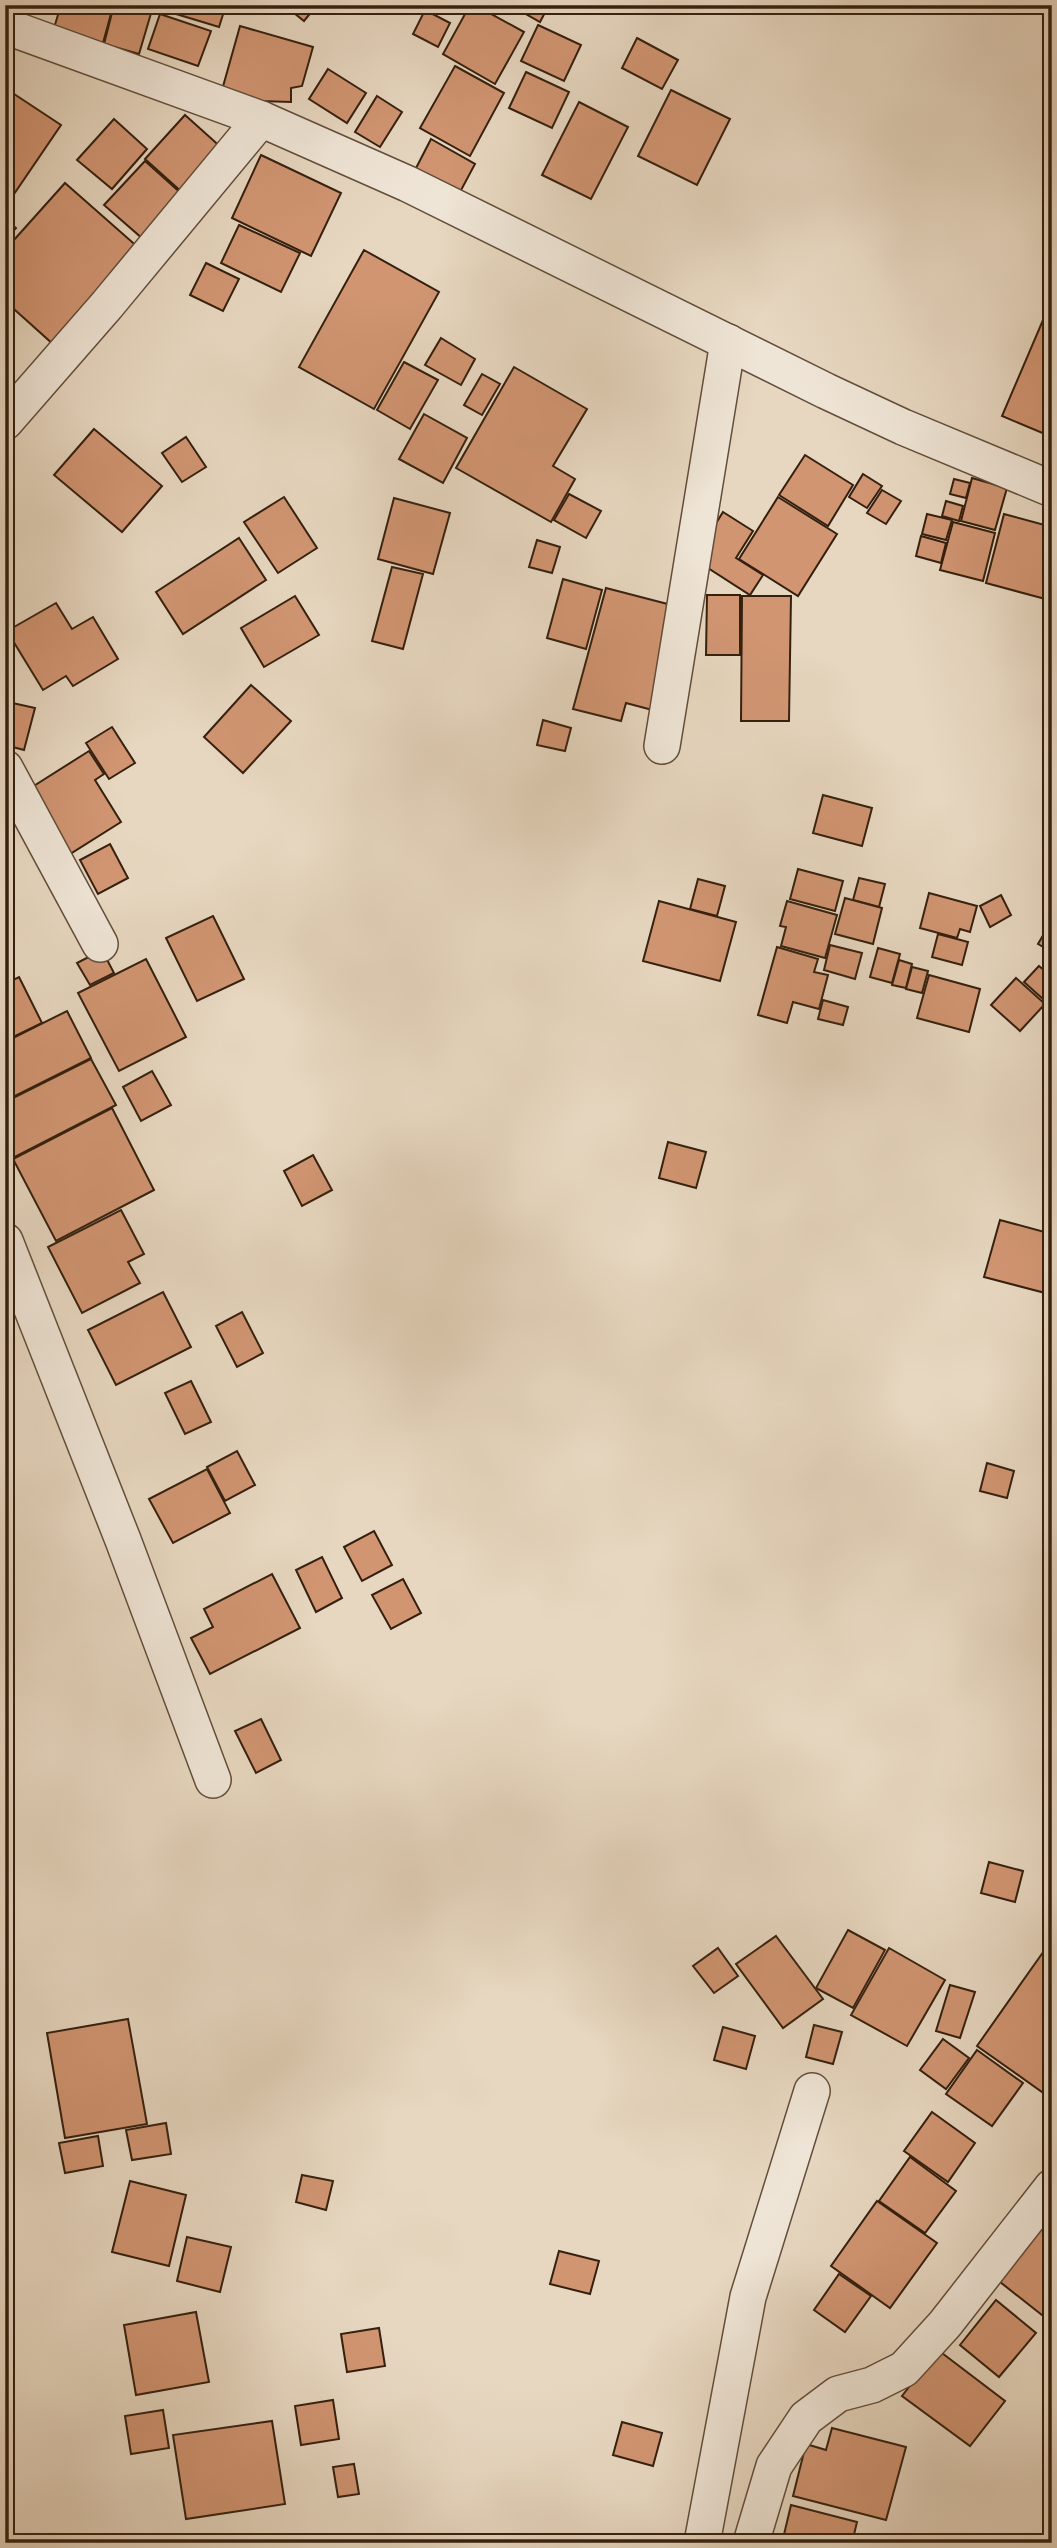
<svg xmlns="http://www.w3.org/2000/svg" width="1057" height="2548" font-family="'Libre Caslon Text',serif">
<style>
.building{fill:#d19572;stroke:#35200f;stroke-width:2}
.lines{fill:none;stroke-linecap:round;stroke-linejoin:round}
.minor-casing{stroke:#624e3b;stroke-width:38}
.minor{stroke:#efe5d6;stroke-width:35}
</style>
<rect width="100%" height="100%" fill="#e7d7c0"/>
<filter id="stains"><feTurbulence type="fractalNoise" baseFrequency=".00286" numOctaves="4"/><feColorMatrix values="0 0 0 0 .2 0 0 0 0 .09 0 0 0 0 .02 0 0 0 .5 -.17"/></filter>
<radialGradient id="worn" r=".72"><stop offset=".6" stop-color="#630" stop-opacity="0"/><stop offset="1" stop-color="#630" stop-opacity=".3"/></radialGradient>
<g class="building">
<polygon points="15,5 37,5 36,11"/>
<polygon points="61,5 96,5 112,10 103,43 54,28"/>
<polygon points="114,5 135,5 152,10 139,54 104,44"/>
<polygon points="165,5 226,5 219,27 163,10"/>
<polygon points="284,5 317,5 304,21"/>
<polygon points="470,5 475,5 524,32 495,84 443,54"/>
<polygon points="510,5 549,5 540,22"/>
<polygon points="425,10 450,23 438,47 413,34"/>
<polygon points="160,14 211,31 198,66 148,49"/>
<polygon points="538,25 581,45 564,81 521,61"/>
<polygon points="240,26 313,47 302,86 291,88 291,102 260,101 222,90"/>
<polygon points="637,38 678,60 662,89 622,68"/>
<polygon points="455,66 504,93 470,156 420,128"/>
<polygon points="328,69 366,93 347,123 309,99"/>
<polygon points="526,72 569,92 552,128 509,108"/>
<polygon points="5,88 61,125 14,194 5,188"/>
<polygon points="671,90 730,119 697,185 638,156"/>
<polygon points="377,96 402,112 380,147 355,132"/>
<polygon points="579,102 628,127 591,199 542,175"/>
<polygon points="185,115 223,149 184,194 145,159"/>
<polygon points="114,119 147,149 112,189 77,160"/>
<polygon points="431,139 475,164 459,194 415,170"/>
<polygon points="261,155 341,193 311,256 232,218"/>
<polygon points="145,161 183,195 143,239 104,205"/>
<polygon points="65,183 140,249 54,345 5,301 5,250"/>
<polygon points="5,219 16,228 5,240"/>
<polygon points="239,225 300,253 281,292 221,263"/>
<polygon points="364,250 439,292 374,409 299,367"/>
<polygon points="206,263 239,279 223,311 190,295"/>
<polygon points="1052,299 1052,437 1002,416"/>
<polygon points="441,338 475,359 461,385 425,365"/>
<polygon points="404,362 438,380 410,429 377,410"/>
<polygon points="514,367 587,409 553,466 575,479 551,522 456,468"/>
<polygon points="482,374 500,384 482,415 464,405"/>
<polygon points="424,414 467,438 443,483 399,459"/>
<polygon points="94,429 162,486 122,532 54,475"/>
<polygon points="186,437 206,467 182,482 162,453"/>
<polygon points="805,455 853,485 828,526 779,495"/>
<polygon points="863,474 882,486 867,508 849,497"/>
<polygon points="972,478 1007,488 995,530 961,521"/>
<polygon points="954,479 970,483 966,498 950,494"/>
<polygon points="882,490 901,501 886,524 867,513"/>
<polygon points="569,494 601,511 586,538 554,520"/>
<polygon points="284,497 317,548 278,573 244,522"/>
<polygon points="778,497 837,534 798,596 739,559"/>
<polygon points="394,498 450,513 433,574 378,559"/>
<polygon points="946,501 963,506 959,521 942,516"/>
<polygon points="723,512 753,531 736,558 763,575 750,595 694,559"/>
<polygon points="927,514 952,520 946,540 922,534"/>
<polygon points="1004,514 1052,527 1052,589 1049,600 986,583"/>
<polygon points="953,522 995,533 983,581 940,570"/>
<polygon points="921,536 946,543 941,563 916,556"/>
<polygon points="239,538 266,580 183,634 156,592"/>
<polygon points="537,540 560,547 552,573 529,567"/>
<polygon points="392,567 423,574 403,649 372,641"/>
<polygon points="563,579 602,590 586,649 547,638"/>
<polygon points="606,588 683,608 656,711 626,703 621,721 573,709"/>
<polygon points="707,595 740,595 740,655 706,655"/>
<polygon points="295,596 319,635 264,667 241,628"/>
<polygon points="742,596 791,596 789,721 741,721"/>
<polygon points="56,603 72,629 93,617 118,659 73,686 66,676 43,690 7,631"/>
<polygon points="251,685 291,721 243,773 204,737"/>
<polygon points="8,702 35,708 24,750 5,745 5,714"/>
<polygon points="543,720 571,728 565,751 537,745"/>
<polygon points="112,727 135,763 109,779 86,743"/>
<polygon points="89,751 104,774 95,780 121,822 70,854 29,789"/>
<polygon points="823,795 872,808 862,846 813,833"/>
<polygon points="110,844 128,878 98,894 80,860"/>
<polygon points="798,869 843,881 835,911 790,899"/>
<polygon points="859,878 885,884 879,907 853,900"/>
<polygon points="698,879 725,886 717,916 690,909"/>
<polygon points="929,893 977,906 970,932 960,929 957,938 920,928"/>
<polygon points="1001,895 1011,915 990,927 980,906"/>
<polygon points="845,898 882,908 873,944 835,934"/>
<polygon points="659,901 736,922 720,981 643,961"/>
<polygon points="787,901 837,915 825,958 781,946 786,927 780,926"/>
<polygon points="213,916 244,979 197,1001 166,938"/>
<polygon points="1052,920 1052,952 1038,944"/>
<polygon points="938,934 968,942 962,965 932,957"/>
<polygon points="830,945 862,953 855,979 824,970"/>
<polygon points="777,947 818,959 814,972 828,975 819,1009 793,1002 787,1023 758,1015"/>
<polygon points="878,948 900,954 892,983 870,977"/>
<polygon points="102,950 114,973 90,985 77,963"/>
<polygon points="146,959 186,1037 119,1071 78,993"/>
<polygon points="899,960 912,964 906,988 892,985"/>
<polygon points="1039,966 1052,977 1052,990 1043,999 1024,982"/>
<polygon points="912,967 928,971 922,993 906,989"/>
<polygon points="929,975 980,989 969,1032 917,1018"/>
<polygon points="19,977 42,1023 5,1041 5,984"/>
<polygon points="1016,978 1045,1004 1020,1031 991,1005"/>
<polygon points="823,1000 848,1007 843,1025 818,1019"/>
<polygon points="67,1011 91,1058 5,1101 5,1042"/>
<polygon points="91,1059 116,1105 7,1161 5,1102"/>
<polygon points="152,1071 171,1105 141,1121 123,1087"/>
<polygon points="112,1108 154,1190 56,1241 13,1159"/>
<polygon points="668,1142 706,1152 696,1188 659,1178"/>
<polygon points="313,1155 332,1190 302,1206 284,1171"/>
<polygon points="121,1210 144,1254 128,1262 140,1283 82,1313 48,1247"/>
<polygon points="1000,1220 1052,1234 1052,1285 1049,1294 984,1277"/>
<polygon points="163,1292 191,1347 116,1385 88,1330"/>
<polygon points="242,1312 263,1353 237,1367 216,1326"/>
<polygon points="191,1381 211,1422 185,1434 165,1393"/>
<polygon points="237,1451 255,1485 225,1501 207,1467"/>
<polygon points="987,1463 1014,1471 1007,1498 980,1491"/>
<polygon points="207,1469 230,1513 173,1543 149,1499"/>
<polygon points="374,1531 392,1565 362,1581 344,1547"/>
<polygon points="322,1557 342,1598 316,1612 296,1570"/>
<polygon points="272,1574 300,1628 210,1674 191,1638 213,1627 204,1609"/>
<polygon points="403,1579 421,1613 391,1629 372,1595"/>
<polygon points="261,1719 281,1760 256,1773 235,1731"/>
<polygon points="989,1862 1023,1871 1015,1902 981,1893"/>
<polygon points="848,1930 885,1950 853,2008 816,1988"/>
<polygon points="776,1936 823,1999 783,2028 736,1964"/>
<polygon points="718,1948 738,1976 714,1993 693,1966"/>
<polygon points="889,1948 945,1980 907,2046 851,2015"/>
<polygon points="1046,1948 1052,1952 1052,2078 1042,2092 977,2046"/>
<polygon points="950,1985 975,1992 960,2038 936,2031"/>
<polygon points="128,2019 147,2124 65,2138 47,2033"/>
<polygon points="814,2025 842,2032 833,2064 806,2057"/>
<polygon points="723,2027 755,2036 746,2069 714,2060"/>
<polygon points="943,2039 969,2058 946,2089 920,2070"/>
<polygon points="977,2050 1023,2083 992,2126 946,2094"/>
<polygon points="932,2112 975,2143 948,2182 904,2151"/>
<polygon points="166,2123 171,2154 132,2160 126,2130"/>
<polygon points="98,2136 103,2166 65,2173 59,2143"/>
<polygon points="910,2157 956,2191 925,2233 879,2201"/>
<polygon points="302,2175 333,2181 326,2210 296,2202"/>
<polygon points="130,2181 186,2195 169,2266 112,2252"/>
<polygon points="877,2201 937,2243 890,2308 831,2266"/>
<polygon points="1048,2213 1052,2216 1052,2323 995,2278"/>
<polygon points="187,2237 231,2247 220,2292 177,2281"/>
<polygon points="559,2251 599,2261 590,2294 550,2284"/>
<polygon points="839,2274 871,2296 845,2332 814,2310"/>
<polygon points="996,2300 1036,2333 999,2377 960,2345"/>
<polygon points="196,2312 209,2382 136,2395 124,2325"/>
<polygon points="379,2328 385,2366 347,2372 341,2334"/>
<polygon points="938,2350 1005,2401 970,2446 902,2396"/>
<polygon points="333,2400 339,2439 301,2445 295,2406"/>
<polygon points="163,2410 169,2448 131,2454 125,2416"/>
<polygon points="272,2421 285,2504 186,2519 173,2435"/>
<polygon points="622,2422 662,2433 653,2466 613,2455"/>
<polygon points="832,2428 906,2447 886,2520 793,2496 806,2444 826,2450"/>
<polygon points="354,2464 359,2494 338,2497 333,2467"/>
<polygon points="791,2505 857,2522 852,2543 782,2543"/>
</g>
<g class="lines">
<defs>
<g id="minor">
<polyline points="5,26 261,119 408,184 826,391 903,427 1052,489"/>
<polyline points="5,422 107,305 261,119"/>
<polyline points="662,746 728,342"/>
<polyline points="5,768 100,944"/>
<polyline points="5,1241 123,1540 213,1780"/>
<polyline points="702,2543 748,2297 812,2091"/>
<polyline points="751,2543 774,2466 806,2418 838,2394 872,2385 904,2369 945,2324 1052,2187"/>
</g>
</defs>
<use href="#minor" class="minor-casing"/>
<use href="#minor" class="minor"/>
</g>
<rect width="1057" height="2548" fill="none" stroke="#e7d7c0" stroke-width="28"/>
<rect x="7" y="7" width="1043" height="2534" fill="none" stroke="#35200f" stroke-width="3.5"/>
<rect x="14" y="14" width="1029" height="2520" fill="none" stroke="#35200f" stroke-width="2"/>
<rect width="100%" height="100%" filter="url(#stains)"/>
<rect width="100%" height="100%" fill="url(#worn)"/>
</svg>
